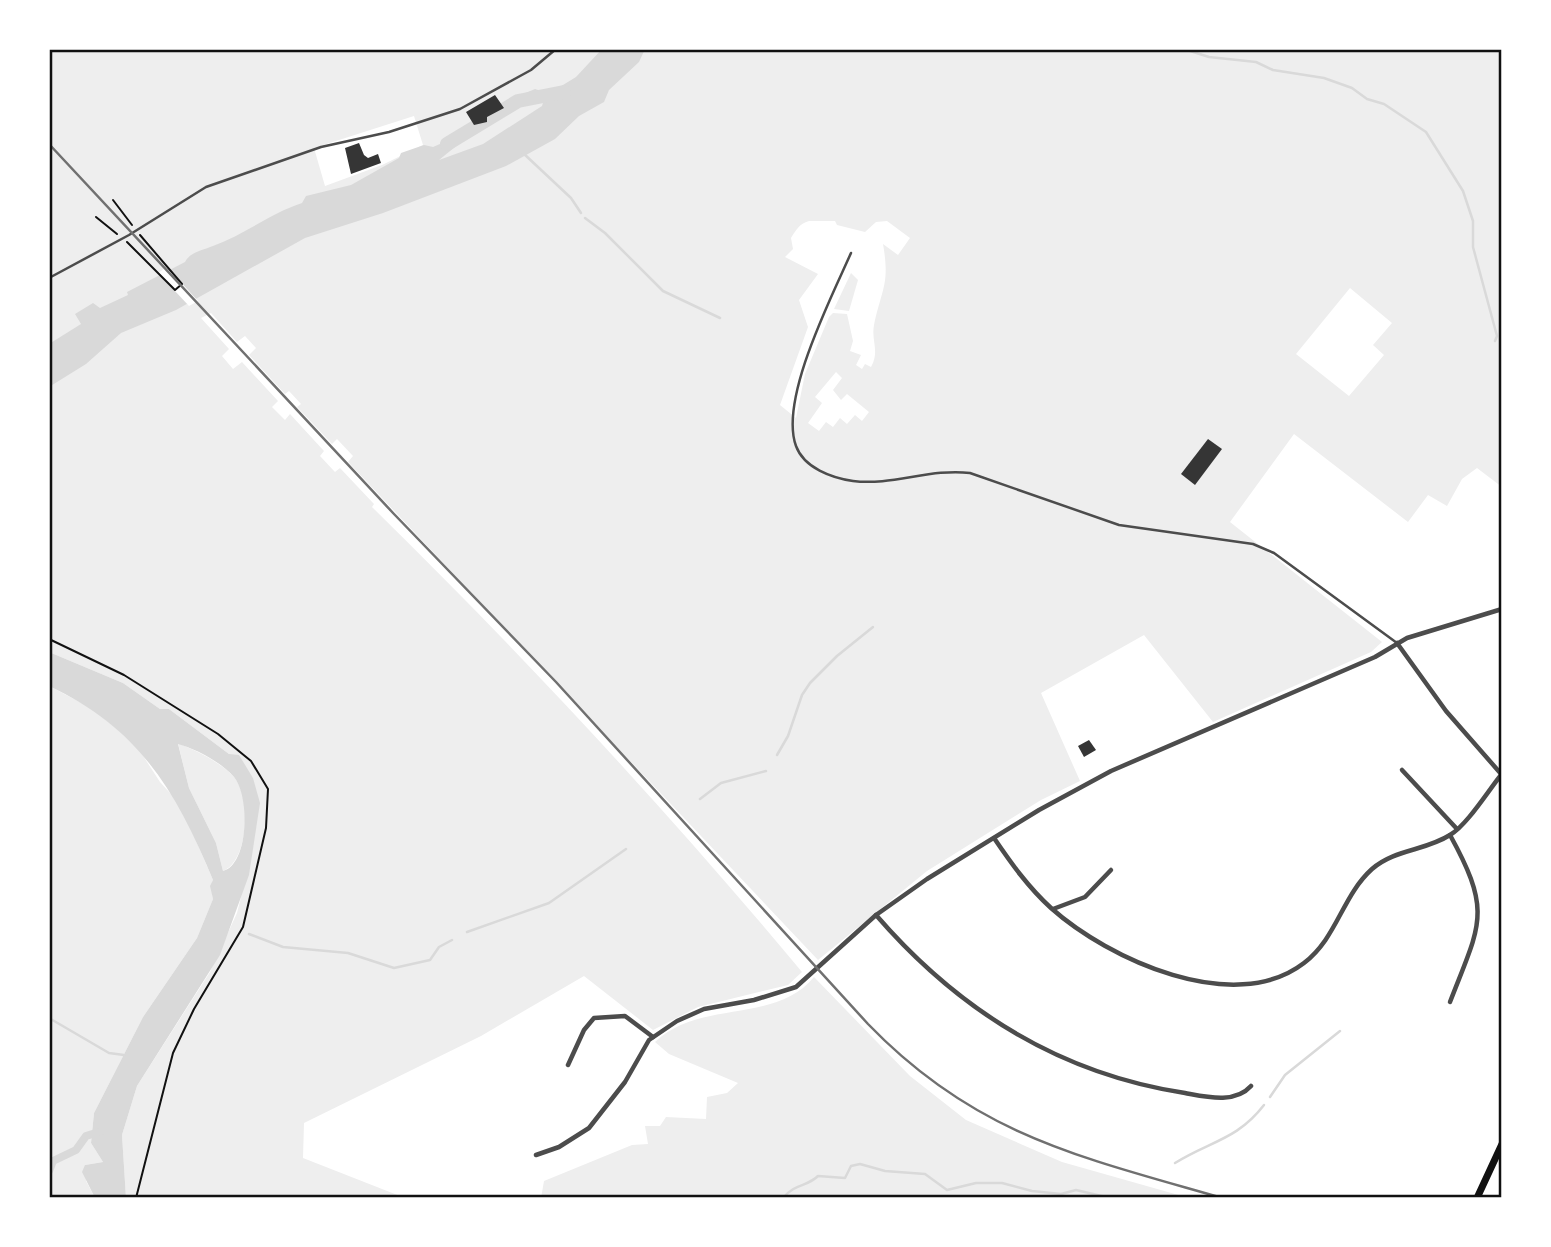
<svg xmlns="http://www.w3.org/2000/svg" width="1551" height="1247" viewBox="0 0 1551 1247" font-family="'PT Sans',sans-serif">
	<style>
		.green { fill: #eee; fill-rule: evenodd }
		.water { fill: #d9d9d9; fill-rule: evenodd }
		.pier { fill: #fff }
		.lines { fill: none; stroke-linecap: round; stroke-linejoin: round }
		.stream { stroke: #d9d9d9; stroke-width: 2.5 }
		.canal { stroke: #d9d9d9; stroke-width: 8 }
		.river { stroke: #d9d9d9; stroke-width: 14 }
		.building { fill: #353535 }
		.path { stroke: #111; stroke-width: 2 }
		.service { stroke: #4c4c4c; stroke-width: 2.5 }
		.minor { stroke: #4c4c4c; stroke-width: 4.5 }
		.secondary { stroke: #111; stroke-width: 7 }
		.rail { stroke: #707070; stroke-width: 2.5 }
		.neatline { fill: none; stroke: #111; stroke-width: 2.5 }
	</style>
	<rect width="100%" height="100%" fill="#fff"/>
	<g class="green">
		<path d="M49,49h1453v438l-25,-19 -15,11 -15,27 -19,-11 -20,27 -114,-88 -64,88 152,120 -11,10 -158,70 -69,-87 -103,58 39,88 -39,19 -114,71 -109,89 -470,-498 5,-6 -16,-17 -5,5 -35,-37 4,-3 -12,-13 -4,3 -36,-39 7,-7 -11,-12 -8,6 -26,-29 -10,5 28,31 -7,7 11,13 9,-7 36,39 -6,6 13,13 5,-6 34,37 -4,5 15,16 5,-4 34,36 -2,3c151,148 295,303 430,465l-14,13 -90,22 -45,23 -69,-54 -103,60 -177,87 -1,35 102,40h-279l-4,-63 15,-49 73,-114 27,-59 6,-24 10,-111 -24,-24 -60,-45h-9l-37,-26 -74,-31zM414,116l9,29 -41,20 -57,21 -11,-38zM809,221h26l2,4 28,7 11,-10 11,-1 23,17 -12,17 -15,-11c7,40 -1,44 -9,81 -3,16 6,26 -3,42l-6,-3 -3,5 -6,-4 5,-10 -11,-4 3,-10 -6,-27 -14,-1 -4,4 -24,57 -9,44 -16,-13 28,-78 -9,-27 19,-26 -33,-17 8,-8 -2,-11c5,-8 8,-14 18,-17zM1350,288l42,35 -19,22 11,10 -35,41 -53,-42zM836,372l6,6 -9,12 8,10 6,-6 22,18 -7,9 -7,-6 -8,9 -7,-6 -7,9 -7,-5 -7,9 -11,-8 14,-20 -7,-6z"/>
		<polygon points="851,273 858,280 849,311 834,309"/>
		<polygon points="49,686 93,709 136,745 160,782 180,804 213,880 211,886 213,899 197,938 143,1017 94,1113 91,1143 103,1162 85,1165 86,1181 95,1198 49,1198"/>
		<path d="M178,743c19,8 42,19 56,34 17,19 15,84 -11,94l-7,-28 -27,-55z"/>
		<path d="M814,977l96,99 56,44 96,42 127,36h-648l3,-17 88,-36 16,-1 -3,-18h15l6,-9 40,2 1,-22 20,-4 11,-10 -69,-29 -14,-12c45,-43 121,-18 159,-65z"/>
	</g>
	<g class="water">
		<path d="M602,49h43l-6,13 -30,28 -5,12 -25,14 -24,23 -49,27 -123,47 -78,25 -129,72 -55,23 -35,31 -37,23v-43l32,-20 -6,-10 18,-11 7,5 28,-13 -1,-3 58,-30c5,-10 18,-12 28,-16 31,-11 58,-33 89,-43l4,-7 45,-11 48,-27 2,-5 23,-8 9,2 30,-13 3,4 -27,22 44,-16 59,-38 3,-10 31,-19z"/>
		<polygon points="535,89 544,92 541,101 514,108 511,99"/>
		<path d="M49,652l74,31 37,26h9l60,45 10,1 14,23 7,25 -11,72 -29,80 -83,131 -15,49 4,63h-31l-13,-26 3,-7 18,-3 -12,-19 3,-30 49,-96 54,-79 16,-39 -3,-13 3,-6c-37,-89 -74,-152 -164,-194zM178,744c18,5 43,18 56,33 16,19 15,87 -11,94l-7,-28 -27,-55z"/>
	</g>
	<polygon class="pier" points="167,267 198,301 189,306 158,273"/>
	<g class="lines">
		<g class="stream">
			<polyline points="1184,49 1209,57 1256,62 1273,70 1324,78 1352,88 1367,99 1384,104 1426,132 1463,191 1473,221 1473,247 1497,336 1495,341"/>
			<polyline points="523,153 571,198 581,213"/>
			<polyline points="585,218 605,233 663,291 720,318"/>
			<polyline points="777,755 788,736 802,695 810,683 837,656 873,627"/>
			<polyline points="700,799 721,783 766,771"/>
			<polyline points="467,932 549,903 626,849"/>
			<polyline points="249,934 283,947 348,953 394,968 430,960 439,947 452,940"/>
			<polyline points="49,1018 109,1053 124,1055"/>
			<polyline points="1270,1097 1285,1075 1340,1031"/>
			<path d="M1175,1163c35,-22 62,-23 89,-58"/>
			<path d="M783,1198c12,-15 24,-11 35,-22l27,2 6,-12 9,-2 25,7 40,3 22,16 29,-7h26l30,8 29,3 15,-4 34,8"/>
		</g>
		<polyline class="canal" points="49,1171 53,1161 76,1150 86,1136 102,1131"/>
		<polyline class="river" points="447,144 518,101 564,92"/>
	</g>
	<g class="building">
		<polygon points="495,95 504,108 487,117 487,122 474,125 466,112"/>
		<polygon points="359,143 364,155 368,158 378,154 381,163 351,174 345,148"/>
		<polygon points="1208,439 1222,449 1195,485 1181,474"/>
		<polygon points="1089,740 1096,750 1084,757 1078,746"/>
	</g>
	<g class="lines">
		<g class="path">
			<polyline points="113,200 132,225"/>
			<polyline points="96,217 117,234"/>
			<polyline points="127,242 175,290 182,284 140,235"/>
			<polyline points="49,639 124,675 218,734 251,761 268,789 266,828 243,927 194,1009 173,1053 136,1198"/>
		</g>
		<g class="service">
			<path d="M851,253c-20,45 -72,147 -55,193 8,22 36,32 57,35 39,5 78,-13 117,-8l149,52 134,19 21,9 123,90"/>
			<polyline points="49,278 129,235 206,187 321,147 389,132 460,109 531,70 556,49"/>
		</g>
		<g class="minor">
			<polyline points="1397,643 1446,711 1502,775"/>
			<polyline points="1402,770 1457,829"/>
			<path d="M1450,835c43,78 30,89 0,167"/>
			<path d="M994,838c17,25 34,49 57,70 57,51 183,109 253,55 33,-25 38,-67 68,-94 23,-20 53,-18 78,-34 17,-10 38,-44 51,-60"/>
			<polyline points="1053,909 1085,897 1111,870"/>
			<path d="M876,915c83,96 184,159 309,178 22,4 50,11 66,-7"/>
			<polyline points="568,1065 584,1030 594,1018 625,1016 653,1037"/>
			<polyline points="536,1155 559,1147 589,1128 625,1082 649,1040 677,1021 704,1009 754,1000 796,987 876,915 927,879 1039,810 1111,771 1375,657 1407,638 1502,609"/>
		</g>
		<polyline class="secondary" points="1477,1198 1502,1144"/>
		<path class="rail" d="M49,144l345,370 162,168 312,342c107,111 212,133 354,174"/>
	</g>
	<rect width="1551" height="1247" fill="none" stroke="#ffffff" stroke-width="102"/>
	<rect x="51" y="51" width="1449" height="1145" class="neatline"/>
</svg>
